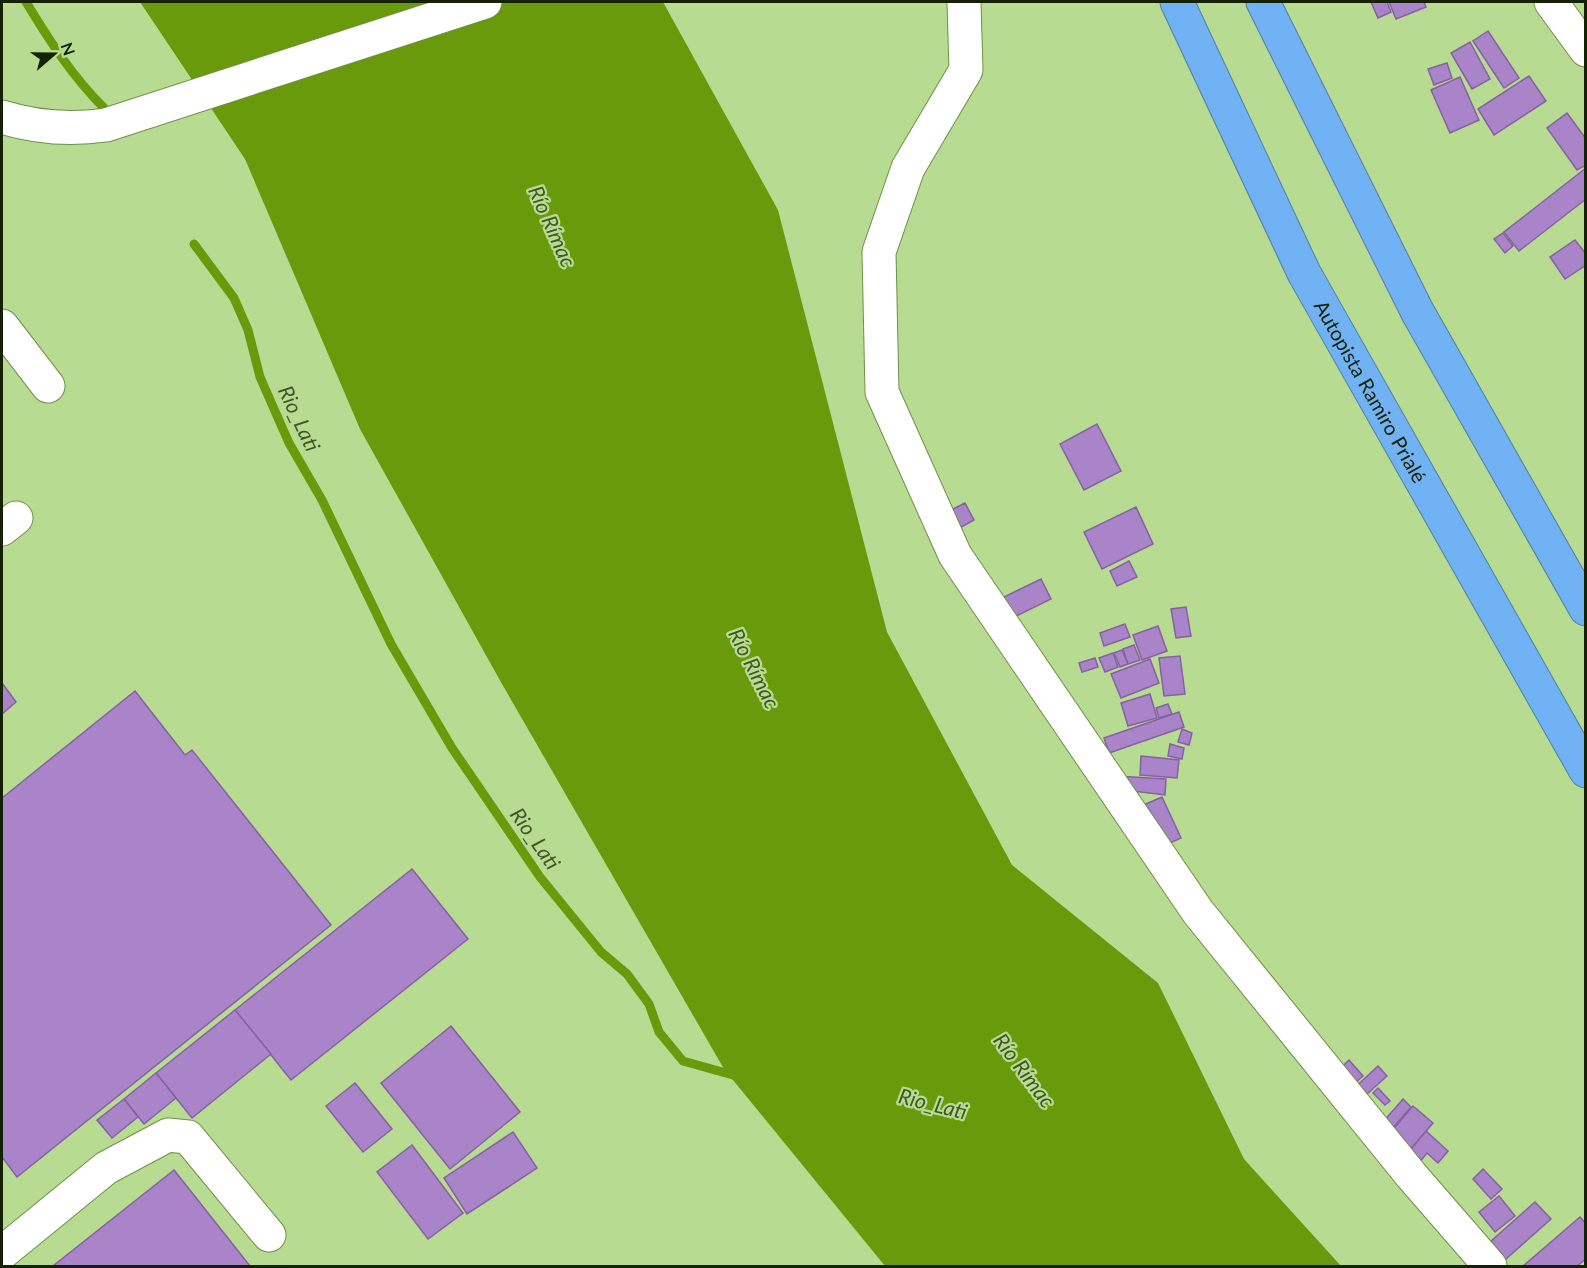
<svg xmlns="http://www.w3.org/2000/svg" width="1587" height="1268" viewBox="0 0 1587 1268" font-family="Lato,sans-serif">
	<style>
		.water { fill: #689a0c }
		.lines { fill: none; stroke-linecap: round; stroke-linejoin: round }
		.stream { stroke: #689a0c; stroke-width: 9 }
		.building { fill: #aa84c9; stroke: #8661a2; stroke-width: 1.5 }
		.minor-casing { stroke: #6f9048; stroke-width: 35 }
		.highway-casing { stroke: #507fa0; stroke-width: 35 }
		.minor { stroke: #fff; stroke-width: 33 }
		.highway { stroke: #70b2f4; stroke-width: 33 }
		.labels { text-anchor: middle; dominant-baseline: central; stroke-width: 4.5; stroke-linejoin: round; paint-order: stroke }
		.street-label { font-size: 20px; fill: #152104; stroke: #b7db91 }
		.water-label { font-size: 21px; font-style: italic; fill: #405626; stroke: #b7db91 }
	</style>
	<rect width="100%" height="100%" fill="#b7db91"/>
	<polygon class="water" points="140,2 663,2 778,210 887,632 1012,865 1158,983 1244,1159 1341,1266 885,1266 724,1069 502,684 360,429 245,159"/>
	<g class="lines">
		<g class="stream">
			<path d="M26,2c23,38 46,74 78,106"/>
			<polyline points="194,244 234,298 248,330 260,377 289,443 322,500 391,644 452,748 540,877 601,952 627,974 649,1004 659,1032 683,1061 740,1077"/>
		</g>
	</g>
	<g class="building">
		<polygon points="1371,2 1387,2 1391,12 1378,18"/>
		<polygon points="1389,2 1424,2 1426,7 1396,19"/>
		<polygon points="1488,31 1519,78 1504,88 1473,41"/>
		<polygon points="1470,42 1490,79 1472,89 1451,53"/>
		<polygon points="1447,63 1452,78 1434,85 1428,69"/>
		<polygon points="1529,76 1546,101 1494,135 1478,109"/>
		<polygon points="1460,77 1479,120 1450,133 1431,90"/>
		<polygon points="1567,113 1586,139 1586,165 1577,170 1547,128"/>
		<polygon points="1586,168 1586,199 1519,251 1504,232"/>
		<polygon points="1503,233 1513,246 1505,253 1494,239"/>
		<polygon points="1575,240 1586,254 1586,265 1565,279 1550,257"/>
		<polygon points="1097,424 1121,471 1084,490 1060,444"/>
		<polygon points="965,503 974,520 958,529 949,511"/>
		<polygon points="1136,507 1153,544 1102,569 1084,532"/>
		<polygon points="1129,561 1137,577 1117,586 1110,571"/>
		<polygon points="1041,579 1051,599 1012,618 1002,598"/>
		<polygon points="1186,607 1191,636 1176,638 1171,609"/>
		<polygon points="1125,624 1130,637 1104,646 1100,633"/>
		<polygon points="1158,626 1167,651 1142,660 1133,635"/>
		<polygon points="1134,645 1140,660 1128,664 1123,649"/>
		<polygon points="1122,650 1128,664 1120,667 1114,653"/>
		<polygon points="1113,653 1118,667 1105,672 1099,658"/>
		<polygon points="1180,656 1185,694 1164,696 1159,658"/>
		<polygon points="1095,658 1098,667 1082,672 1079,663"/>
		<polygon points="1150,659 1159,683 1121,698 1111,674"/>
		<polygon points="2,683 16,702 2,714"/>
		<polygon points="135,691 185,755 192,750 331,925 17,1177 2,1157 2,798"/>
		<polygon points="1150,694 1157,718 1128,726 1121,703"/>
		<polygon points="1168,704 1172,714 1159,718 1156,708"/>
		<polygon points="1179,712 1184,727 1109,753 1104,738"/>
		<polygon points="1182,729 1192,733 1189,745 1178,742"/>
		<polygon points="1170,744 1184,748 1182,759 1168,756"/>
		<polygon points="1141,756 1179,760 1177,778 1140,775"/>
		<polygon points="1115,776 1166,779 1165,795 1117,789"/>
		<polygon points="1162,797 1181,838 1157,849 1139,807"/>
		<polygon points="412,869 468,939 291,1080 235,1010"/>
		<polygon points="235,1010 271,1054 192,1118 156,1073"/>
		<polygon points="451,1026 520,1112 450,1169 381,1083"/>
		<polygon points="1349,1060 1363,1076 1346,1091 1332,1076"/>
		<polygon points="1378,1066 1387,1076 1356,1104 1348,1094"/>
		<polygon points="156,1073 176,1098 144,1124 124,1099"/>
		<polygon points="355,1083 392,1129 363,1152 326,1106"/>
		<polygon points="1378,1088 1390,1101 1385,1105 1373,1093"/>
		<polygon points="124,1099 138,1117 112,1138 97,1120"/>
		<polygon points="1403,1099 1411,1107 1384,1138 1376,1130"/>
		<polygon points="1413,1106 1433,1123 1404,1157 1384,1140"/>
		<polygon points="1426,1131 1448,1151 1438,1163 1427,1153 1419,1163 1408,1153"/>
		<polygon points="513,1132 537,1168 467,1214 444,1178"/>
		<polygon points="412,1145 463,1213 428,1239 377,1172"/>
		<polygon points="1483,1169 1502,1189 1491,1199 1473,1179"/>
		<polygon points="174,1170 250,1266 53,1266"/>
		<polygon points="1499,1196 1515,1216 1495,1232 1479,1212"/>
		<polygon points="1535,1202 1551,1219 1498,1266 1481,1250"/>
		<polygon points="1580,1217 1586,1224 1586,1259 1577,1266 1523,1266"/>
	</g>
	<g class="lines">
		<g class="minor-casing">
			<g id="minor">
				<polyline points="964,2 966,70 908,168 879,252 882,392 955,555 1198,912 1411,1175 1490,1266"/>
				<polyline points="1551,2 1586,50"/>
				<path d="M2,117c35,11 68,13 104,8l379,-123"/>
				<polyline points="2,326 48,386"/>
				<polyline points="2,529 16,518"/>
				<polyline points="2,1253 106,1168 168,1135 188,1137 269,1235"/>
			</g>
		</g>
		<g class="highway-casing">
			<g id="highway">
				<path id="s1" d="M1177,2l127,271 282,498"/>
				<polyline points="1263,2 1417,311 1586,609"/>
			</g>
		</g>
		<use href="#minor" class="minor"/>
		<use href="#highway" class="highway"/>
	</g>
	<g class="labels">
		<g class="street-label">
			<text stroke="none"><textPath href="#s1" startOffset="435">Autopista Ramiro Prialé</textPath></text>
		</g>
		<g class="water-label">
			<text transform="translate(553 226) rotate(66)">Río Rímac</text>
			<text transform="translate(300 418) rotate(65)">Rio_Lati</text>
			<text transform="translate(755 668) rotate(63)">Río Rímac</text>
			<text transform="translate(536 838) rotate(55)">Rio_Lati</text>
			<text transform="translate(1025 1070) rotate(53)">Río Rímac</text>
			<text transform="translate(933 1103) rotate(14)">Rio_Lati</text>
		</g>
	</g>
	<rect width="1587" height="1268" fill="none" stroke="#152104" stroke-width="6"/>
	<g transform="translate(54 54) rotate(70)" stroke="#b7db91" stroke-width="4.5" paint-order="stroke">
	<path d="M0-4.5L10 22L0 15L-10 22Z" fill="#152104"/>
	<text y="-9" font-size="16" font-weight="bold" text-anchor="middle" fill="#152104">N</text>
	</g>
</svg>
